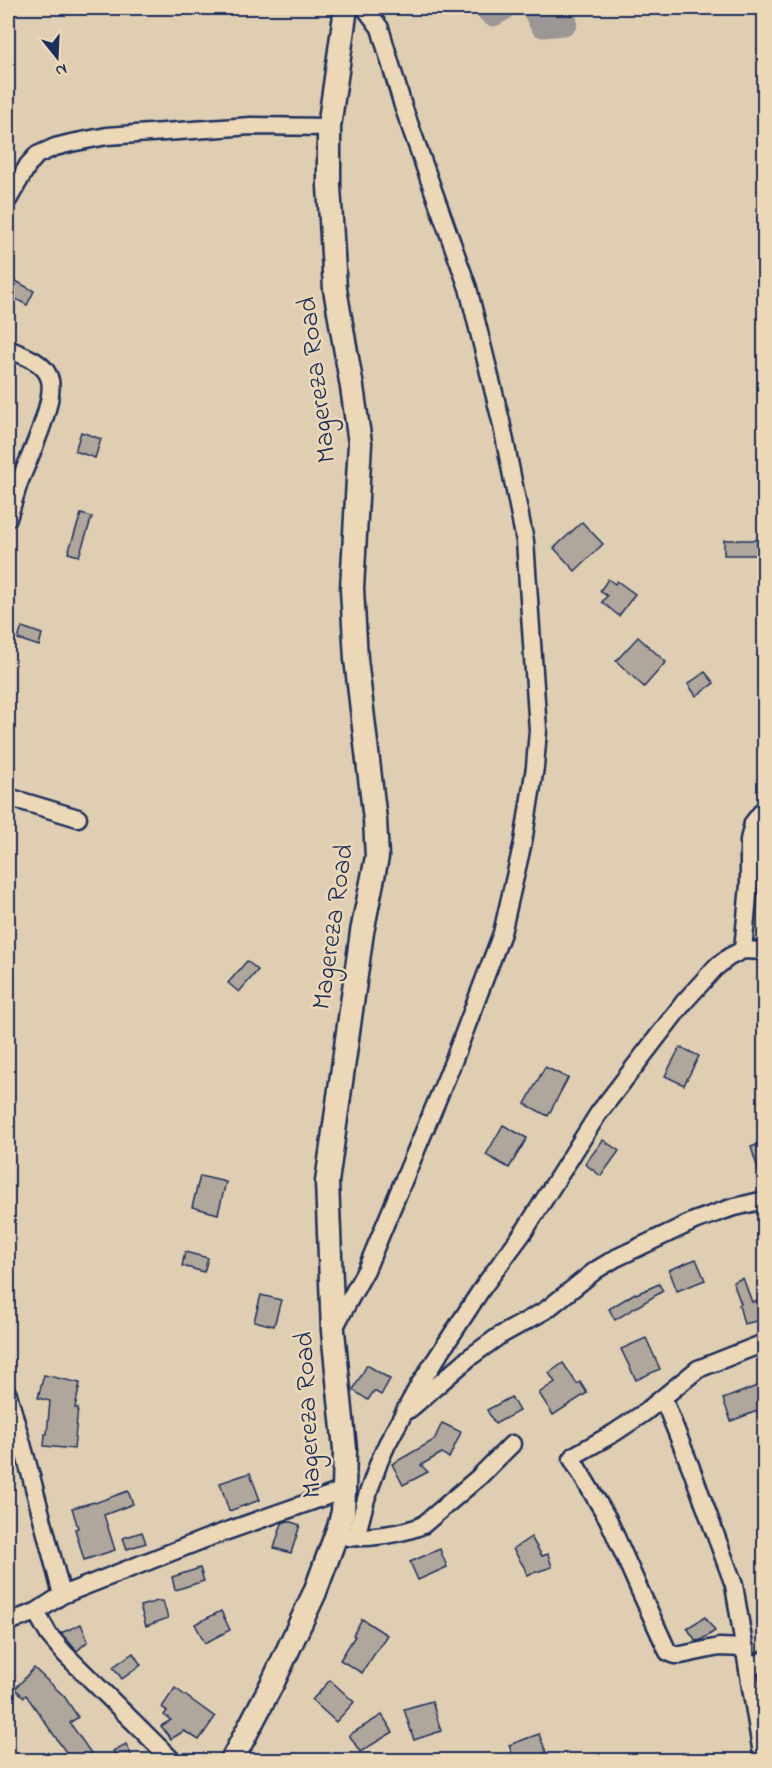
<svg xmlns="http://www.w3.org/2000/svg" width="772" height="1768" viewBox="0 0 772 1768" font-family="'Indie Flower',sans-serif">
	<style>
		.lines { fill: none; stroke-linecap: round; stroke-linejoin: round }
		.river { stroke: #9c9795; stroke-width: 27 }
		.building { fill: #afa69c; stroke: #1b2f5e; stroke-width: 1.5 }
		.street-casing { stroke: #1b2f5e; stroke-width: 21 }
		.secondary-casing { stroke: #1b2f5e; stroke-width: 27 }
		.street { stroke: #ecd8b6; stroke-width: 16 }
		.secondary { stroke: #ecd8b6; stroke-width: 22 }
		.labels { text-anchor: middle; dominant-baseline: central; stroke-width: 5; stroke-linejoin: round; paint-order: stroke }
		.street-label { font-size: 27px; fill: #1b2f5e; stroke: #ecd8b6 }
	</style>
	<rect width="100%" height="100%" fill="#dfceb1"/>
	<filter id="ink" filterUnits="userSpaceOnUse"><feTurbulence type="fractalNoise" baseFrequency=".0167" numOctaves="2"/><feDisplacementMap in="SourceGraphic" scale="12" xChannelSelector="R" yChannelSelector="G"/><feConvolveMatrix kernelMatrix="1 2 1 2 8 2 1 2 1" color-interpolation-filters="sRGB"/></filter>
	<g filter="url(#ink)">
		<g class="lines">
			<g class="river">
				<polyline points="488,8 493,13 502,8"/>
				<polyline points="535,8 543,24 564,22"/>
			</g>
		</g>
		<g class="building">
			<polygon points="12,279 34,291 27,305 8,295 8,287"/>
			<polygon points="81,432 101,439 95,458 75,451"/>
			<polygon points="81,514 92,517 79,556 68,553"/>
			<polygon points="582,522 603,544 575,571 554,548"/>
			<rect x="724" y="540" width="33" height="15"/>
			<polygon points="608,579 615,584 617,581 635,594 619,616 602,602 607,596 600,591"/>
			<polygon points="22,627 42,634 39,646 18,639"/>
			<polygon points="638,637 666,662 644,687 616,661"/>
			<polygon points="705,672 714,683 696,696 688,684"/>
			<polygon points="247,961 258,970 239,992 228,983"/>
			<polygon points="680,1047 699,1056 684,1085 665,1076"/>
			<polygon points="545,1067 568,1078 548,1116 525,1104"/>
			<polygon points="503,1125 527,1138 509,1168 486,1155"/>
			<polygon points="603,1140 619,1151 601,1176 585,1164"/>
			<polygon points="765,1142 765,1181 762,1182 751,1147"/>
			<polygon points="200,1176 226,1182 218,1214 192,1207"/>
			<polygon points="185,1252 208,1258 204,1272 182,1266"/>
			<polygon points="696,1259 705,1280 677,1291 669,1270"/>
			<polygon points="743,1278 752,1302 765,1298 765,1319 744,1324 739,1305 741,1304 733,1282"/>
			<polygon points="659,1284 663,1291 615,1320 609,1309 635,1293 636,1294"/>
			<polygon points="261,1295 281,1300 274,1326 254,1321"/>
			<polygon points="646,1338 660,1369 636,1380 621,1349"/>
			<polygon points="563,1363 577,1384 580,1382 587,1393 553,1415 539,1393 555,1382 549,1373"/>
			<polygon points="367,1365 390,1379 381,1395 374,1391 368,1400 353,1390"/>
			<polygon points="44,1375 80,1383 75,1408 78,1408 74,1449 44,1446 45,1434 47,1434 50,1401 38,1398"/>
			<polygon points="757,1386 765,1408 731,1421 723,1399"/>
			<polygon points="511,1397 519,1411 495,1424 487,1410"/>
			<polygon points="442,1423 461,1432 449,1458 442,1453 421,1465 428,1472 403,1485 392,1464 434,1440"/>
			<polygon points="250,1473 260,1500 229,1511 220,1483"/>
			<polygon points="128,1491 133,1504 104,1515 115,1550 84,1560 75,1529 78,1528 72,1508 94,1502 95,1503"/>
			<polygon points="288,1521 300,1525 291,1553 274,1548 282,1523"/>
			<polygon points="142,1532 146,1543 127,1549 123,1538"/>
			<polygon points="531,1537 542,1556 548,1554 552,1567 527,1575 524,1567 513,1549"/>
			<polygon points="440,1549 447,1567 418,1580 410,1562"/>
			<polygon points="200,1568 204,1581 175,1590 172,1577"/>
			<polygon points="158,1601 163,1601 168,1618 146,1626 140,1606"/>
			<polygon points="221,1611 230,1630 205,1643 195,1624"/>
			<polygon points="705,1617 715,1631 701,1640 696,1641 687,1628"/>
			<polygon points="362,1619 387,1635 362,1673 340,1660 355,1636 353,1635"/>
			<polygon points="81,1624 88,1641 77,1651 61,1633"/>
			<polygon points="133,1653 141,1665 122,1679 113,1667"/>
			<polygon points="34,1668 64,1696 78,1717 70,1723 91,1753 81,1761 72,1761 26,1695 24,1697 15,1689"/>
			<polygon points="330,1680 354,1702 336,1722 312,1700"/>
			<polygon points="175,1688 215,1717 199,1740 184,1731 171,1739 161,1726 171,1720 164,1715 167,1711 162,1707"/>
			<polygon points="432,1701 441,1731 414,1740 404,1709"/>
			<polygon points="382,1715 393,1732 360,1752 349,1735"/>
			<polygon points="539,1734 546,1752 523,1761 515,1761 509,1745"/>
			<polygon points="126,1744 134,1761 118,1761 113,1751"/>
		</g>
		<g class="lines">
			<g class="street-casing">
				<g id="street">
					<polyline points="8,200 28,165 37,155 55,147 71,143 107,136 251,126 329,127"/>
					<path d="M8,349c14,6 35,12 41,28 9,21 -21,83 -30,106 -4,12 -7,24 -11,35"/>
					<polyline points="8,797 78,818"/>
					<polyline points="743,950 749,885 749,840 753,823 764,809"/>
					<polyline points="333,1330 366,1270 451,1067 502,933 523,842 535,767 538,730 525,541 501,421 468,288 403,106 380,28 365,8"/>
					<polyline points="8,1394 31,1476 62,1595"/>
					<polyline points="663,1398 691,1468 734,1585 763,1760"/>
					<polyline points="410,1409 470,1357 499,1336 546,1310 596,1270 616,1258 694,1221 731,1208 764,1200"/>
					<path d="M348,1537c22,1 55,-3 75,-12l56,-48 33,-33"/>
					<polyline points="356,1537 366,1499 379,1462 387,1444 419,1385 483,1287 525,1230 598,1114 685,1001 715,968 729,957 743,950 764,951"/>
					<polyline points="36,1612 49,1635 65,1654 172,1760"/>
					<polyline points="8,1622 36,1612 62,1595 210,1537 344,1490"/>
					<polyline points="745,1648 719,1647 681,1655 675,1655 668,1652 640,1591 608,1519 572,1459 575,1455 614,1433 644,1413 698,1369 764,1343"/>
					<polyline points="748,1669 764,1660"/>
				</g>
			</g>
			<g class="secondary-casing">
				<polyline id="secondary" points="232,1760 273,1682 315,1592 339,1527 343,1512 344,1490 345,1449 333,1331 327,1182 362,932 377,857 375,820 356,659 352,589 360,443 352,387 335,289 329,186 329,127 346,8"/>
			</g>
			<use href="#street" class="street"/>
			<use href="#secondary" class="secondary"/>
		</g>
	</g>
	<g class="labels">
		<g class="street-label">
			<text transform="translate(318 380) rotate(-97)">Magereza Road</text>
			<text transform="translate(334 927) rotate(-82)">Magereza Road</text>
			<text transform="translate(309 1415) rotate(-93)">Magereza Road</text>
		</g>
	</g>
	<rect width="772" height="1768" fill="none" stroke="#ecd8b6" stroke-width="30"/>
	<rect x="15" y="15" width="742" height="1738" fill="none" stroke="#1b2f5e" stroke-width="2" filter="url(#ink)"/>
	<g transform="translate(57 57) rotate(162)" stroke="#ecd8b6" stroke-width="4.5" paint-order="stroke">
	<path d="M0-4.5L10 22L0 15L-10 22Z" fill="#1b2f5e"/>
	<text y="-9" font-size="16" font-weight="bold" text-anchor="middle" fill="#1b2f5e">N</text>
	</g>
</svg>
